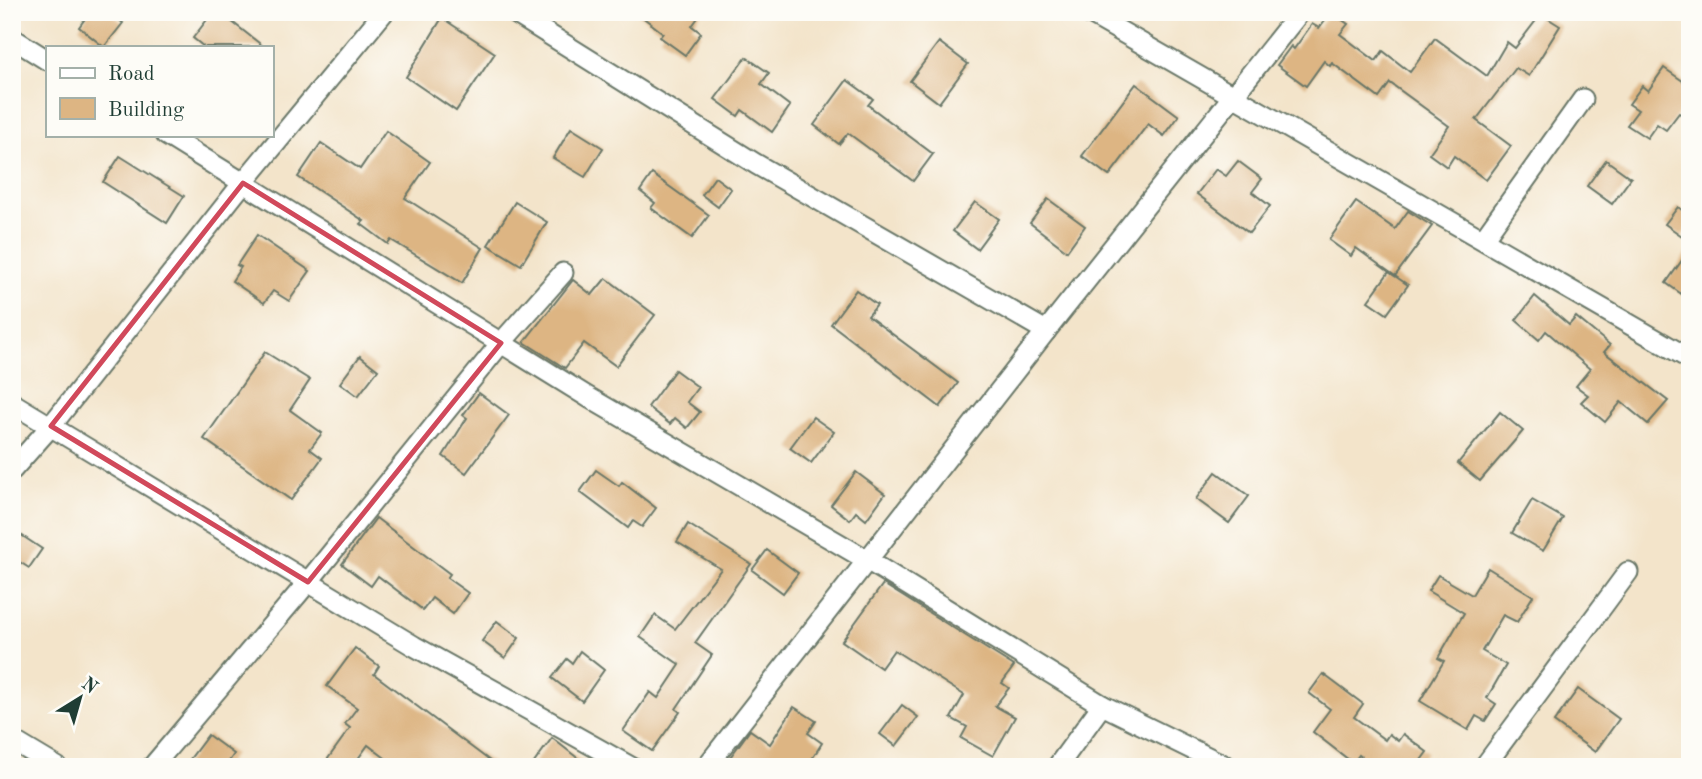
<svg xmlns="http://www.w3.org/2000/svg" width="1702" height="779" viewBox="0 0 1702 779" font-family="'Old Standard TT',serif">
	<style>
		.building { fill: #ddb583 }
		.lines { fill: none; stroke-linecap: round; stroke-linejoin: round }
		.street-casing { stroke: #697768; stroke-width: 23 }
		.street { stroke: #fff; stroke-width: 19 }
		.marked { fill: none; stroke: #d1495b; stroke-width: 5; stroke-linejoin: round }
	</style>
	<rect width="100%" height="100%" fill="#fdfcf7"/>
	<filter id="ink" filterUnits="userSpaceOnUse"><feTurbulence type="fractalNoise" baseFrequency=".0143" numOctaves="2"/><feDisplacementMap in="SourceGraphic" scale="14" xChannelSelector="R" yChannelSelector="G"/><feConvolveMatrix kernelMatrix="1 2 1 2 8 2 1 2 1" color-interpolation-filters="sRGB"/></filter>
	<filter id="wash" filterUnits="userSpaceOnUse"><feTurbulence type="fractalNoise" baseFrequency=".00686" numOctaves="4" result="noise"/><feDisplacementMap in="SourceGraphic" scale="28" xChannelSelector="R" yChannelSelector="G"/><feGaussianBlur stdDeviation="1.57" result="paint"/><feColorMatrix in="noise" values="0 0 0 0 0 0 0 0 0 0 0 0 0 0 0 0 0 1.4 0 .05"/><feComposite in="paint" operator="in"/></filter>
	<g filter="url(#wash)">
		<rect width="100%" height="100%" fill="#f3e4ca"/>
		<g id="blocks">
			<g class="building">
				<polygon points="90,12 109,12 123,23 104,47 79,27"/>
				<polygon points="213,12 238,12 231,21 264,47 204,47 193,38"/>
				<polygon points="636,12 702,12 692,26 701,33 685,55 660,37 663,33"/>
				<polygon points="1331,12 1348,24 1340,34 1376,61 1383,51 1410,72 1435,38 1487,76 1507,42 1515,48 1541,14 1560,26 1529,76 1516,68 1476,120 1511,146 1486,180 1454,156 1447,167 1429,154 1449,126 1390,83 1379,98 1332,63 1330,66 1324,61 1306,86 1277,65 1291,46 1294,49 1312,24 1319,28"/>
				<polygon points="442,18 495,53 456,111 406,77"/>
				<polygon points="939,42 968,64 939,103 910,81"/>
				<polygon points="746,57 769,73 761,84 790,106 772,132 742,110 738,116 715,99"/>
				<polygon points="1664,68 1690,86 1690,120 1679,113 1666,130 1657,124 1647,138 1627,125 1638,110 1629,104 1642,86 1648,91"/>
				<polygon points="847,80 873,99 868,105 933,154 913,181 848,133 839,144 814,125"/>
				<polygon points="1136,84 1179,116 1164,136 1148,124 1109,176 1082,156"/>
				<polygon points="571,128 603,148 585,177 553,158"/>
				<polygon points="386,131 430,162 405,198 483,248 462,283 391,240 388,244 361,224 364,221 298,177 321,143 360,169"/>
				<polygon points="120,156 184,196 167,223 103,182"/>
				<polygon points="1606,160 1631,178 1612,204 1587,186"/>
				<polygon points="1238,161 1262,179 1252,192 1270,206 1249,233 1197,194 1216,169 1226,176"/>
				<polygon points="652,174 709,215 692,238 651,208 655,203 640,191"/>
				<polygon points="715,177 731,189 718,207 702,195"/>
				<polygon points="1048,199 1085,226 1067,251 1030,223"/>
				<polygon points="515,202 547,222 521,265 488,245"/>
				<polygon points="975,202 999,219 977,249 953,231"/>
				<polygon points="1356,202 1395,229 1408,211 1432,226 1395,276 1356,248 1351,256 1329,240"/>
				<polygon points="1678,207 1690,216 1690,226 1682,236 1665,224"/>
				<polygon points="257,235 310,271 289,301 273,291 264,303 232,281 241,267 237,265"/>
				<polygon points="1690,249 1690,300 1666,283"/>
				<polygon points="1389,272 1408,285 1387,314 1368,301"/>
				<polygon points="606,278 655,315 616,366 584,343 565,368 524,342 573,280 592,295"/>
				<polygon points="856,290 877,305 868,316 958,383 940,407 831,324"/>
				<polygon points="1535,296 1569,325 1576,317 1610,345 1604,352 1668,401 1648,424 1621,402 1605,422 1581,402 1588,395 1576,386 1590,369 1546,331 1539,340 1516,320"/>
				<polygon points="265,352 310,380 290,410 322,433 310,449 322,458 291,500 204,439"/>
				<polygon points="360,356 378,370 358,396 340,383"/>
				<polygon points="675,370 698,387 687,402 700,412 687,428 675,418 670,424 648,407"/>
				<polygon points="479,393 509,415 466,473 443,456 467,418 463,415"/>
				<polygon points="1500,412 1523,431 1480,481 1458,463"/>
				<polygon points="813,417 834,432 811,463 790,448"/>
				<polygon points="596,470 619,486 622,482 656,508 642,527 633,521 628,528 580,492"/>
				<polygon points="856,472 885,494 866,520 856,512 850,520 831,505"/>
				<polygon points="1216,472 1249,496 1229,523 1196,499"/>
				<polygon points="1532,500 1563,518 1543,551 1512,533"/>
				<polygon points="376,518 450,574 447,578 468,593 453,614 432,598 423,610 378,576 371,586 342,564"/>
				<polygon points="688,524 751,564 695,643 712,655 676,709 680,712 652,751 623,731 650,692 658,698 680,665 640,637 655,615 675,629 721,569 677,542"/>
				<polygon points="12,529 42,549 29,568 12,557"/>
				<polygon points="767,550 798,573 783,593 752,570"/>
				<polygon points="1488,568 1533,596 1517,622 1503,615 1482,651 1506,665 1487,698 1496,704 1485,721 1476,716 1468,730 1420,701 1444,661 1438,658 1464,613 1428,591 1438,575 1472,595"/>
				<polygon points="883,584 1014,666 1002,683 1009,688 995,706 1015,717 993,756 961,738 967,727 951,718 964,695 894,650 881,668 842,641"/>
				<polygon points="497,621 519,638 505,658 482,641"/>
				<polygon points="355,648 379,666 374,674 498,767 430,767 419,758 412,767 397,767 368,745 352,767 322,767 350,728 345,724 357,708 327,686"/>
				<polygon points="580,651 604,670 582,701 552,678 567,659 572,663"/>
				<polygon points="1323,674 1363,704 1354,717 1385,740 1389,734 1398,741 1403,734 1427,752 1416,767 1375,767 1359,755 1353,763 1313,732 1330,709 1309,693"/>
				<polygon points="1578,689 1619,719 1595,752 1554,722"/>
				<polygon points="902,705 918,717 896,746 880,734"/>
				<polygon points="794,707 816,721 808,733 822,743 807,767 723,767 750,730 770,744"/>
				<polygon points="208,735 234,754 225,767 184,767"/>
				<polygon points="552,738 589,767 531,767"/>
			</g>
		</g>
	</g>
	<g filter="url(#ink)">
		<use href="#blocks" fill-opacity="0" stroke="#697768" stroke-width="2"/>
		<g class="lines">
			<g class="street-casing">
				<g id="street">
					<polyline points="513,12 756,164 1046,331"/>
					<polyline points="1087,12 1690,359"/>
					<polyline points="12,38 47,60"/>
					<polyline points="166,135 588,397 867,560 1102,705 1228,767"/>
					<polyline points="1484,238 1583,99"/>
					<polyline points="12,403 414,646 631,767"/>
					<polyline points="12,470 51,426 243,183 384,12"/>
					<polyline points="12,740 57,767"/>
					<polyline points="152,767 308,582 501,343 563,273"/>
					<polyline points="706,767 1046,331 1300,12"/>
					<polyline points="1057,767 1102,705"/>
					<polyline points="1484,767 1628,572"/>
				</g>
			</g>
			<use href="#street" class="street"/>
		</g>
	</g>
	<path class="marked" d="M243,183l258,160 -193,239 -257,-156z"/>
	<rect width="1702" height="779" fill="none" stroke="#fdfcf7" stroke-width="42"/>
	<rect x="46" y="46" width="228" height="91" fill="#fdfcf7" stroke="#a4b0a9" stroke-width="2"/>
	<rect x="60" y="68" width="35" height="10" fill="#ffffff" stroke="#a4b0a9" stroke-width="2"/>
	<text x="108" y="80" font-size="21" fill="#1f3d34">Road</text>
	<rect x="60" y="98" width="35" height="21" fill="#ddb583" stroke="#a4b0a9" stroke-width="2"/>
	<text x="108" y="116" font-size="21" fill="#1f3d34">Building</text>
	<g transform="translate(80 698) rotate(37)" stroke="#fdfcf7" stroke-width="5" paint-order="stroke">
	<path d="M0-5L12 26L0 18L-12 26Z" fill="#1f3d34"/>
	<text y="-10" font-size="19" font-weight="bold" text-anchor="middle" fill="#1f3d34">N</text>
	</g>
</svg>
